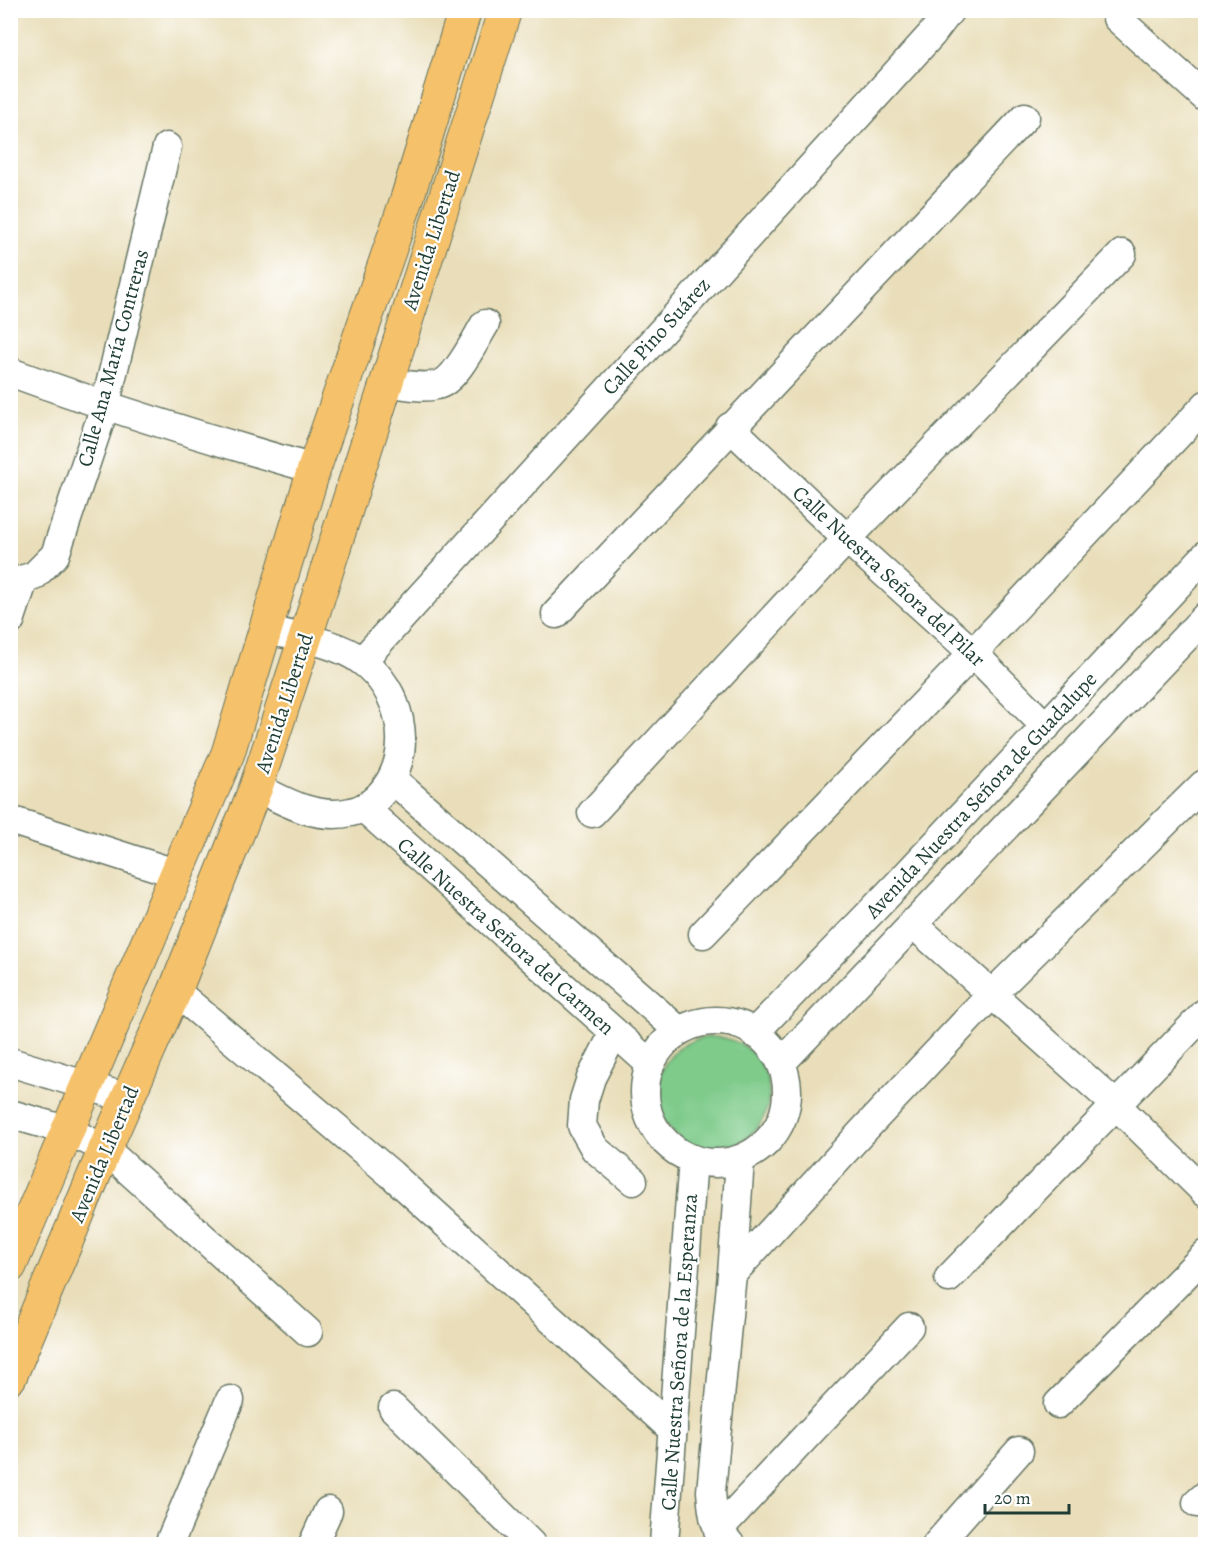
<svg xmlns="http://www.w3.org/2000/svg" width="1216" height="1555" viewBox="0 0 1216 1555" font-family="Alegreya,serif">
	<style>
		.green { fill: #7ecb8a; stroke: #4e845f; stroke-width: 1.5 }
		.lines { fill: none; stroke-linecap: round; stroke-linejoin: round }
		.minor-casing { stroke: #667563; stroke-width: 31 }
		.major-casing { stroke: #667563; stroke-width: 35 }
		.minor { stroke: #fff; stroke-width: 28 }
		.major { stroke: #f5c16b; stroke-width: 33 }
		.labels { text-anchor: middle; dominant-baseline: central; stroke-width: 4.5; stroke-linejoin: round; paint-order: stroke }
		.street-label { font-size: 21px; fill: #1f3d34; stroke: #fff }
	</style>
	<rect width="100%" height="100%" fill="#fff"/>
	<filter id="ink" filterUnits="userSpaceOnUse"><feTurbulence type="fractalNoise" baseFrequency=".0167" numOctaves="2"/><feDisplacementMap in="SourceGraphic" scale="12" xChannelSelector="R" yChannelSelector="G"/><feConvolveMatrix kernelMatrix="1 2 1 2 8 2 1 2 1" color-interpolation-filters="sRGB"/></filter>
	<filter id="wash" filterUnits="userSpaceOnUse"><feTurbulence type="fractalNoise" baseFrequency=".008" numOctaves="4" result="noise"/><feDisplacementMap in="SourceGraphic" scale="24" xChannelSelector="R" yChannelSelector="G"/><feGaussianBlur stdDeviation="1.35" result="paint"/><feColorMatrix in="noise" values="0 0 0 0 0 0 0 0 0 0 0 0 0 0 0 0 0 1.4 0 .05"/><feComposite in="paint" operator="in"/></filter>
	<g filter="url(#wash)">
		<rect width="100%" height="100%" fill="#e9deb9"/>
		<circle class="green" cx="713" cy="1093" r="56"/>
	</g>
	<g filter="url(#ink)">
		<g class="lines">
			<g class="minor-casing">
				<g id="minor">
					<polyline points="1117,18 1206,98"/>
					<path d="M10,372c101,37 202,68 304,97"/>
					<path d="M386,382c17,2 34,7 51,3 18,-3 38,-45 48,-61"/>
					<polyline points="730,427 847,539 973,653 1046,727"/>
					<polyline points="556,614 1025,117"/>
					<polyline points="10,621 24,579 34,576 55,555 105,406 167,147"/>
					<polyline points="362,661 932,34 950,10"/>
					<polyline points="392,779 678,1030"/>
					<path d="M256,787c29,15 60,33 95,25 15,-3 27,-13 36,-26 27,-40 13,-96 -25,-125 -26,-19 -65,-24 -95,-31"/>
					<polyline points="364,808 649,1063"/>
					<polyline points="592,813 847,539 1122,254"/>
					<polyline points="10,820 178,874"/>
					<polyline points="912,923 1116,1105 1206,1193"/>
					<polyline points="703,934 973,653 1206,405"/>
					<polyline points="175,991 391,1174 673,1430"/>
					<circle cx="716" cy="1092" r="71"/>
					<polyline points="614,1033 591,1078 584,1100 582,1126 595,1149 633,1181"/>
					<polyline points="754,1033 898,884 1206,555"/>
					<polyline points="10,1062 127,1098"/>
					<polyline points="781,1063 1206,616"/>
					<polyline points="10,1114 69,1131 105,1149 308,1332"/>
					<polyline points="732,1274 862,1132 991,995 1203,785"/>
					<polyline points="949,1278 1206,1012"/>
					<polyline points="1058,1404 1206,1254"/>
					<polyline points="393,1408 531,1544"/>
					<polyline points="1197,1503 1206,1495"/>
					<polyline points="718,1530 909,1327"/>
					<polyline points="169,1544 230,1400"/>
					<polyline points="313,1544 328,1511"/>
					<polyline points="664,1544 693,1159"/>
					<path d="M730,1544c-17,-19 -17,-27 -19,-53l21,-217 8,-114"/>
					<polyline points="937,1544 1019,1451"/>
				</g>
			</g>
			<g class="major-casing">
				<g id="major">
					<polyline points="10,1266 228,753 314,469 406,202 465,10"/>
					<polyline points="10,1377 105,1149 175,991 256,787 305,639 505,10"/>
				</g>
			</g>
			<use href="#minor" class="minor"/>
			<use href="#major" class="major"/>
		</g>
	</g>
	<g class="labels">
		<g class="street-label">
			<text transform="translate(431 240) rotate(-72)">Avenida Libertad</text>
			<text transform="translate(656 336) rotate(-48)">Calle Pino Suárez</text>
			<text transform="translate(113 358) rotate(-75)">Calle Ana María Contreras</text>
			<text transform="translate(889 576) rotate(43)">Calle Nuestra Señora del Pilar</text>
			<text transform="translate(284 703) rotate(-72)">Avenida Libertad</text>
			<text transform="translate(981 795) rotate(-47)">Avenida Nuestra Señora de Guadalupe</text>
			<text transform="translate(506 936) rotate(42)">Calle Nuestra Señora del Carmen</text>
			<text transform="translate(104 1154) rotate(-67)">Avenida Libertad</text>
			<text transform="translate(679 1352) rotate(-86)">Calle Nuestra Señora de la Esperanza</text>
		</g>
	</g>
	<rect width="1216" height="1555" fill="none" stroke="#fff" stroke-width="36"/>
	<path d="M985 1504v9h84v-9" fill="none" stroke="#1f3d34" stroke-width="3"/>
	<text x="994" y="1504" font-size="18" fill="#1f3d34" stroke="#ffffff" stroke-width="4.5" paint-order="stroke">20 m</text>
</svg>
